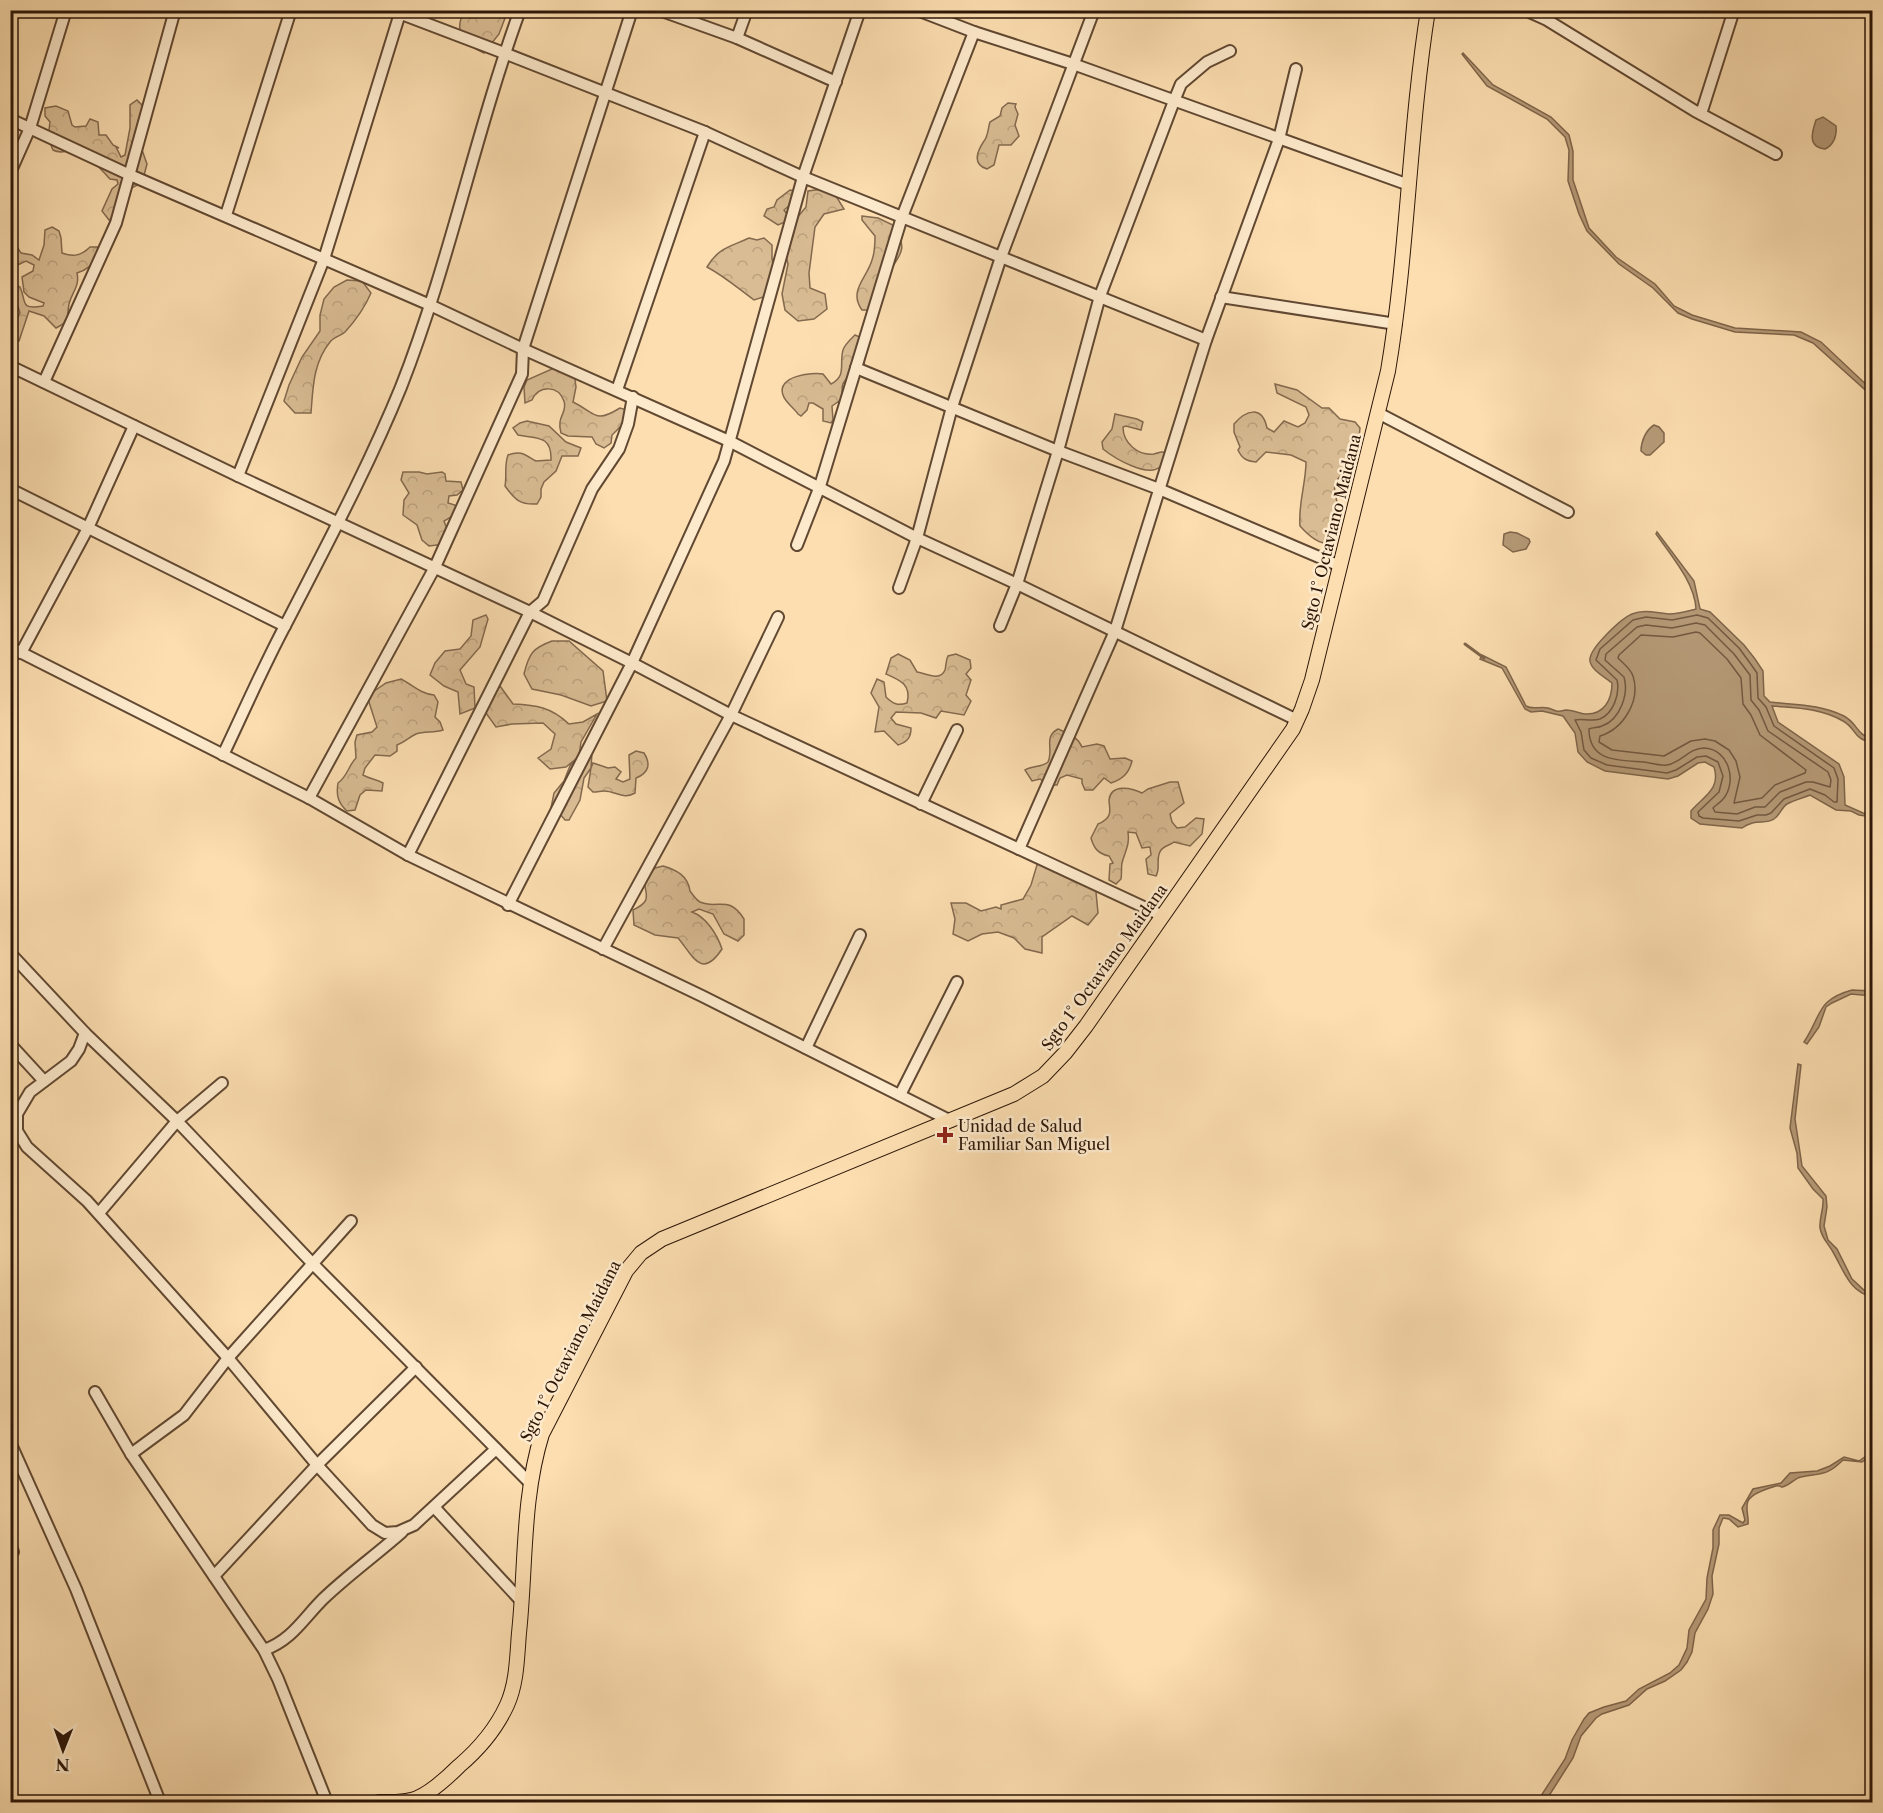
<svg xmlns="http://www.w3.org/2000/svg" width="1883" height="1813" viewBox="0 0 1883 1813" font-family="'Libre Caslon Text',serif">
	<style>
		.forest { fill: url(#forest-crowns); stroke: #83694e; stroke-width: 1.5 }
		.water { fill: #b69a77; stroke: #7f654b; stroke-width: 1.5 }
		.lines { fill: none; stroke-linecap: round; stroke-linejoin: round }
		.shore { stroke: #725840; stroke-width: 1.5 }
		.stream { stroke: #7f654b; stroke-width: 3 }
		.minor-casing { stroke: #614832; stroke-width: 14 }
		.major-casing { stroke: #2d1608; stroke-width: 16 }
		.minor { stroke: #fdeacc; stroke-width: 10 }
		.major { stroke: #fcdeb0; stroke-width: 14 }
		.poi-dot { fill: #8f2418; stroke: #fdeacc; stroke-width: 2 }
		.labels { text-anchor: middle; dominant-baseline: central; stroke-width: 5; stroke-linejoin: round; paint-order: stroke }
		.street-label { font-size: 16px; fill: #2d1608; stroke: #fdeacc }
		.poi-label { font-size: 16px; fill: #2d1608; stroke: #fdeacc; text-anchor: start }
	</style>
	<defs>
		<pattern id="forest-crowns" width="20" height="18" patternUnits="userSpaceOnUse" patternTransform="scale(1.5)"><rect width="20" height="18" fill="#d9bc93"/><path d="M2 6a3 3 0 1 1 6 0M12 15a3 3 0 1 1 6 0" fill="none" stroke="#bba17d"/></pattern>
	</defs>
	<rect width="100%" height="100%" fill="#fcdeb0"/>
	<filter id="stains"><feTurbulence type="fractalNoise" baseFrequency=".00333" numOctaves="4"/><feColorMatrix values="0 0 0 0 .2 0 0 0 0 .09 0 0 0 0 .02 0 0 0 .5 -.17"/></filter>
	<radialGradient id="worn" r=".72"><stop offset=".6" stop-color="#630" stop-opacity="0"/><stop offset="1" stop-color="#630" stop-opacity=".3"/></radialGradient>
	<g class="forest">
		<path d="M464,11h11l12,6 7,-3 2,-3h16l-5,2 -8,21 -15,19c-20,-9 -31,-20 -20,-42z"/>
		<path d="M137,100l6,6 -2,41 6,17 -5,19 -11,5 -18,30 -4,2 -7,-9 10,-22 6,-5 -1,-4 -7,-1c-10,-11 -23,-26 -39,-28 -7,0 -11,3 -18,-1l-5,-12 2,-16 -5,-6v-8l11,-2 12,5 4,14 3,2 11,-1 4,-7 8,3 1,13h7l7,10 6,3 -3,-1 5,10 4,-2 5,-27v-23z"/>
		<path d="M1008,103l8,1 -1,3 3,7 -3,11 4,11 -8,9h-12l-5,20 -7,4c-16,-5 -9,-19 -3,-28 4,-4 4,-13 6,-19l10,-6 2,-8z"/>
		<polygon points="823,189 836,196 844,209 824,214 815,227 809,273 810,288 825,294 827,309 814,319 798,321 785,310 782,294 788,264 784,248 793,236 796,219 806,207 808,191"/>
		<polygon points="790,190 798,192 790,205 784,210 787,214 785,222 778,225 764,216 767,209 774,207 777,200"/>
		<path d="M862,216l16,2 17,8c12,24 7,26 -6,46 -8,12 -13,26 -19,38h-8c-14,-19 5,-32 10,-50 3,-8 3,-16 3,-24l-13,-16z"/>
		<path d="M52,227l7,4 2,7 1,15c11,4 19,3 28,-6h8l3,7c-8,9 -13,16 -24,19 3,13 -5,19 -8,31 -1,5 -1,10 -2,15 -2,5 -6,6 -11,9l-12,-12 -15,-5 -10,30h-8l-1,-12 10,-16 -5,-15h-4v-16l9,5c7,15 -1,23 23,19l1,-3 -15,-6 -5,-5 -2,-15 11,-6 1,-6 -8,-4 -15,7v-40l4,4 2,15 4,6 11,2 7,5 5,-15 1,-15z"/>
		<path d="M749,238l8,2 7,-2 8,7v14l3,7 -6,29 -15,5c-15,-11 -30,-24 -47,-33 12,-20 23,-20 42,-29z"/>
		<path d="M347,280l15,1 9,12c-6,14 -15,27 -26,39 -4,4 -12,5 -15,10 -17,21 -17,46 -19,71h-16l-11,-12 5,-16 13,-28 18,-26v-16l4,-16 10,-12z"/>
		<path d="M855,335l7,3 3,6 -1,27 -6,5 -8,-1c-11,11 -7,11 -8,24l-10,7 1,14 -2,3 -8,-2v-12l-10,-6h-4l-2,7 -6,6 -3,-2c-4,-6 -13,-12 -15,-19 -7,-19 29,-23 40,-21l8,10c16,-8 8,-20 12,-34 2,-6 8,-11 12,-15z"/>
		<path d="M563,364l11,8 2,15 -3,15c23,11 21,22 47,6l7,2 -4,14 -11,11 -1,8 -7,5 -8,-4 -4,-7 -24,-1 -7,-3c-5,-17 7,-20 3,-32 -6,-16 -25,-16 -32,-1l-7,3 -1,-16 3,-7z"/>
		<path d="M1275,384l22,6 25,18h7l11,11 15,3 5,6c-1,12 -4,30 -12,40 -5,7 -11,8 -13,17 -2,9 2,15 4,23 3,13 0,24 -6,36 -14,1 -24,-8 -33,-18 -2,-22 6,-43 6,-64l-15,-7 -25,-3 -10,10c-9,-1 -14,-3 -18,-12l2,-3 -6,-15v-8c12,-14 28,-19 33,4l7,4 10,-11 14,6 7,-4 4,-8 -3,-8 -29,-14z"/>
		<path d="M1115,414l22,5 6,3 -2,8 -15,-4 -3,1c0,16 15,29 31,27 6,-2 7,-3 14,-1 -2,4 -4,10 -7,13 -12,13 -47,-8 -58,-17l-1,-7 10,-13z"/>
		<path d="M527,421l22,5 17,16 15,6 -3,8h-16l-6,15 -12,11 -3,7v8l-4,7c-17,1 -22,-4 -32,-18 2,-10 -1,-20 3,-31 13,-5 17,0 28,6l15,-1c1,-26 -16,-21 -33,-25l-5,-7 7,-5z"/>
		<polygon points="403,472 419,472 427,474 442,472 445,474 446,481 461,482 463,490 457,495 449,496 448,503 455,505 458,513 444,521 447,529 445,544 429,546 422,540 417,525 403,515 404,500 409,493 401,480"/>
		<polygon points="486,615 488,619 480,647 460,670 466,684 474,687 475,708 460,714 458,692 444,686 430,675 435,663 445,651 460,649 471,636 473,620"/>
		<path d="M552,641h17l34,30 4,30 -16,5 -30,-11 -29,-6 -8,-15c5,-21 9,-26 28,-33z"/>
		<path d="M898,654l12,6 7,12c8,1 23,10 28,-2 1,-4 1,-10 3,-14l8,-2 14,6 1,8 -5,6 5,6 -5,15 5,6 -7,14 -23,-4 -5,7 -15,-5 -25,-1 -5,6 5,6 15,4c0,10 -4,14 -13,17l-14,-14 -9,1 4,-25 -8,-14 6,-14 7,3 2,15c7,7 12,9 21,6 5,-18 -7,-23 -21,-29l5,-16z"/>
		<path d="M401,679c12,6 20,15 33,16l4,7 -3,15 5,5 3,8c-9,3 -19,1 -27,4 -7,3 -11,8 -19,11v6l-7,5 -15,-1 -10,13 -2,7c7,4 13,4 20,8l-1,8 -16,-1 -6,5 -5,15 -8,1c-9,-8 -11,-16 -9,-28 10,-7 10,-17 18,-25l-1,-16 2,-7 15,-3 5,-5 -10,-31 19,-13z"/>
		<path d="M500,686l13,18c23,1 38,3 56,20l14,-2 14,-8 -16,28 -2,14 13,-4 -1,16 2,-5 15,5 7,-1 6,5 -5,7 7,3 7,-3 -1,-24 7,-4 8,2c7,11 5,20 -8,25l-1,15c-12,7 -19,-2 -31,-2 -3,0 -7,1 -11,1l-5,-5 3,-19 -7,10 -4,22 -11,20h-4l-10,-12h-4l3,-15 10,-12 6,-15 7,-8 -11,9 -16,2 -12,-11 13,-9 4,-15 -12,-11 -31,1 -16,3 -10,-14 4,-15z"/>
		<path d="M1058,729c11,5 19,7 24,18l15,-3 7,2 6,13 15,-1 7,3c-3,12 -9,18 -21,22l-7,-5 -11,12h-8l-3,-7v-4l-15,-4 -7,3 -3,7h-9l-8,-6 -8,2 -7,-11c8,-5 16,-2 23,-8 6,-13 -5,-25 10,-33z"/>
		<path d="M1170,782h8l6,21 -14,11 2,8 5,6 8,-1 11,-9 8,1 -2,15 -12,12 -16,-4c-4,3 -10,4 -13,8 -6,8 0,18 -5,26l-8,-2 -2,-15 5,-4 -1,-8 -8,1 -6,-15 -8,-1c2,13 -3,19 -6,31 -1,4 0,11 -1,16l-5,5 -7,-4 1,-16 3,-1 -4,-7c-10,-2 -15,-7 -18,-18l7,-14c5,-2 9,-4 11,-9 2,-5 0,-10 0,-15 2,-17 23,-12 33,-7l6,-4z"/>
		<polygon points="1040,855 1095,882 1098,913 1088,925 1072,916 1042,937 1042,953 1025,949 1014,938 998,932 982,934 968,941 953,934 955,919 951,903 966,903 981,911 996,907 1001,909 1001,905 1023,899 1031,885"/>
		<path d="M663,866c14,4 25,10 27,25 3,4 6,9 10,11 18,8 28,-8 44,17v16l-6,6 -14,-7 -11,-20 -14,-5 -7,3c14,5 25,22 30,37 -21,32 -30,5 -44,-11l-23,-3 -21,-10 -1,-15c19,-9 13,-14 11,-30l11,-12z"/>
	</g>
	<g class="water">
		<polygon points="1463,53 1493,85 1551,117 1569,135 1573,151 1573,180 1589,228 1616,257 1655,284 1674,306 1692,315 1735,328 1801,332 1821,342 1872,390 1872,396 1813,343 1794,335 1735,332 1692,319 1678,313 1653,288 1619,264 1587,231 1579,214 1568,181 1569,150 1565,137 1547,119 1487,86 1462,54"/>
		<path d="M1823,117l13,9c1,9 -2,19 -11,23 -18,-2 -13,-17 -9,-29z"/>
		<path d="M1654,425l5,2 5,6v9l-14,13h-4l-5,-4c0,-10 5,-21 13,-26z"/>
		<polygon points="1510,532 1517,533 1529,539 1530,542 1526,549 1513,552 1503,545 1504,534"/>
		<path d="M1657,532l37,49 6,28 10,3 34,33 11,14 8,12 1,25 6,6c26,3 50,2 74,14 13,7 13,19 28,23v4c-20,-5 -15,-14 -29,-22 -22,-13 -47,-13 -71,-15l6,16 61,42 5,13 1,28 18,8 9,1v3l-13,-2 -8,-4 -15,-1 -26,-15c-7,3 -16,5 -23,9 -5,3 -7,11 -13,15 -9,6 -19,-1 -32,9l-42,-4 -9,-6v-7c13,-15 30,-22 23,-44l-9,-5 -7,1 -20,13 -10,3 -63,-8 -18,-9 -9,-10 -3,-19 -12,-17 -21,-5 -11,1 -6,-3 -23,-41 -22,-9 2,-4 24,12 20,39c7,4 14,0 22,2 12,4 7,4 18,2 6,0 13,3 19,4 19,1 27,-14 27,-31 -7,-6 -21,-13 -22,-22 -2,-12 32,-43 42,-47 12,-5 24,-1 37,0 9,0 19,-3 27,-5 -1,-25 -23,-51 -37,-71l-3,-4z"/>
		<path d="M1852,990l20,1v5l-21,-2 -19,9 -6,4 -7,20 -12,17 -3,-2c18,-27 12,-42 48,-52z"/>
		<path d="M1798,1064l3,1 -6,54 7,47 24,30 1,11 -3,19 4,14 9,9 15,30 13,12 7,2v4c-23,-6 -28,-26 -39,-45 -5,-9 -11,-13 -13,-24 -1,-10 4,-19 3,-29l-10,-10 -15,-21 -1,-15 -7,-25z"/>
		<path d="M1872,1452v3l-10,7 -19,-2c-16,16 -22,13 -42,17 -6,1 -10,7 -16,9 -6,3 -2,-1 -9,0 -7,2 -24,7 -28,15 -3,7 1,16 0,23l-10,3 -9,-8 -6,-1 -4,10v16l-7,32 1,18 -5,15 -13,24 -3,19 -5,10 -6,8 -16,11 -18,8 -18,16 -27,9 -6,4 -15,18 -8,22 -28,44h-8l28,-43 7,-19 12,-21 5,-6 15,-6 22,-6 13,-12 31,-16 9,-8 8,-17 2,-18 17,-31 1,-21 6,-30v-18l7,-15h9l14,8 2,-3 -3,-12 11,-19 28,-6 9,-10 27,-2 13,-5 14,-9 15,4z"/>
	</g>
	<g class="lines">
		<g class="shore">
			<path d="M1697,615l11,3 31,30 11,15 7,10 1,25 8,9 8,19 60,42 4,11 -1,23h-3l-9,-7 -15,-6 -26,10 -13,14 -5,2h-9l-18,6 -36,-3 -4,-2 -1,-4 21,-20 4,-16 -5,-14 -12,-6 -9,1 -21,13 -9,3 -60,-8 -16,-7 -7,-8 -3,-18 -6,-12c7,-2 17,2 25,-1 14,-6 20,-26 17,-39l-21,-20 4,-11 33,-29 13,-3 26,3z"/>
			<path d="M1696,623l9,2 29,29 16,21 1,25 8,10 9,21 60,41 3,8 -1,7 -17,-5h-7l-26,10 -15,15h-10l-18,7 -22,-2 -2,-4c3,-3 8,-6 11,-10 13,-17 5,-49 -20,-50 -15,0 -23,15 -37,17 -8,1 -16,-2 -23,-3 -26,-2 -55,0 -55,-33 4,-2 9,-1 13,-3 18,-6 27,-32 22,-49l-19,-17 1,-6 31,-27 9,-2 26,3z"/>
			<path d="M1696,632l4,1 27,26 14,19 2,26 8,11 9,20 46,35 -1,3 -30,12 -13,13 -28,5 6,-26 -4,-16 -7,-11 -14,-9 -10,-2 -14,2 -27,15 -52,-6 -13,-8 1,-6c23,-7 41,-35 33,-60 -2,-7 -9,-12 -15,-18l1,-3 22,-20 32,2z"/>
		</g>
		<polyline class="stream" points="1465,644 1484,658"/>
		<g class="minor-casing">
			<g id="minor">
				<polyline points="391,10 504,53 705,132 803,177 1206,340"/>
				<polyline points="659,10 737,38 836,82"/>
				<polyline points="917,10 974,32 1073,64 1409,185"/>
				<polyline points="1525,10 1547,20 1695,111 1776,154"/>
				<polyline points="737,38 747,10"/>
				<polyline points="1701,114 1734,10"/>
				<polyline points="10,119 130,175 430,305 523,349 729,441 917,538 1017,584 1297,720"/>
				<polyline points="10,173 30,128 66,10"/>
				<polyline points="226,215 291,10"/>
				<polyline points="1221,297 1396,324"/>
				<polyline points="10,366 238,476 530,612 632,663 731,715 1163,916"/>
				<polyline points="856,368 1058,451 1159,489 1340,566"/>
				<polyline points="44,382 116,223 175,10"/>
				<polyline points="617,390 705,132"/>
				<polyline points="1378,413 1568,512"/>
				<polyline points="238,476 324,259 401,10"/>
				<polyline points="10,489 285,626"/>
				<polyline points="797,545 820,486 902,217 974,32"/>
				<polyline points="899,588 917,538 952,407 1001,257 1093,13"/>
				<polyline points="1000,626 1017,584 1058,451 1100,296 1174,101 1181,84 1207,62 1230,51"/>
				<polyline points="10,647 309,798 408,855 702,996 951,1121"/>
				<polyline points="21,653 88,528 134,426"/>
				<path d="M223,755c21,-44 40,-88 63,-131 40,-78 82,-156 115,-237 48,-122 74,-253 119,-377"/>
				<polyline points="309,798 435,567 522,374 523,349 632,10"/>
				<polyline points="921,804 957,730"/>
				<polyline points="1019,849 1115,631 1206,340 1279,139 1296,69"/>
				<polyline points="408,855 530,612 543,601 592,489 619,449 628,424 633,397"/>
				<polyline points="508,905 632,663 724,461 803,177 860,10"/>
				<polyline points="603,949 731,715 778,617"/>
				<polyline points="10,953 85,1033 177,1121 313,1264 530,1483"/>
				<polyline points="85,1033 79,1049 71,1061 30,1092 17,1114 17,1131 27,1147 87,1201 228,1358 317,1465 372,1525 385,1533 398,1532 414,1525 496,1449"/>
				<polyline points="10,1044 44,1081"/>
				<polyline points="806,1048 860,935"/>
				<polyline points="900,1095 957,982"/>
				<polyline points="99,1213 177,1121 222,1083"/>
				<polyline points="95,1392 131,1454 264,1650 278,1679 327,1802"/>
				<polyline points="10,1442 76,1589 160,1802"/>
				<polyline points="131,1454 184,1415 228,1358 351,1221"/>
				<polyline points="434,1507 522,1602"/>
				<polyline points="10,1545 13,1552"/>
				<polyline points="214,1576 317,1465 416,1367"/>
				<path d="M264,1650c28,-10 39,-31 59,-51 25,-24 53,-44 79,-67"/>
			</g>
		</g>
		<g class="major-casing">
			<path id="major" d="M379,1802c10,0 22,1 32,-2 15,-3 37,-23 48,-34 20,-17 37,-37 48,-61 10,-22 10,-48 12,-72 7,-66 3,-135 23,-199l84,-163 15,-18 21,-14 352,-145 29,-18 22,-23 21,-27 207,-297 9,-20 10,-29 76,-309c20,-119 21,-241 40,-361"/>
		</g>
		<use href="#minor" class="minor"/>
		<use href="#major" class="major"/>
	</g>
	<path class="poi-dot" d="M942 1126h6v6h6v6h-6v6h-6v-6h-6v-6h6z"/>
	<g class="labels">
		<g class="street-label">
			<text transform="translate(1331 532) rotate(-76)">Sgto 1° Octaviano Maidana</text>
			<text transform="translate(1104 967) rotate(-54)">Sgto 1° Octaviano Maidana</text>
			<text transform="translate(570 1351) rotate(-63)">Sgto 1° Octaviano Maidana</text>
		</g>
		<g class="poi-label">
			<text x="958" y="1126">Unidad de Salud<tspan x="958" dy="18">Familiar San Miguel</tspan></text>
		</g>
	</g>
	<rect width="1883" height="1813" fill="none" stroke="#fcdeb0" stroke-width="36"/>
	<rect x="12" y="12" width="1859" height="1789" fill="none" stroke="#2d1608" stroke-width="3"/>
	<rect x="18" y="18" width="1847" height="1777" fill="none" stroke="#2d1608" stroke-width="1.5"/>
	<g transform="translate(63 1750) rotate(181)" stroke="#fdeacc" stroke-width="4.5" paint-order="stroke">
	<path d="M0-4.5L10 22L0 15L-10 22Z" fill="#2d1608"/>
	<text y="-9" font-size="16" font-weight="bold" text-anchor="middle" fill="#2d1608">N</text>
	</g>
	<rect width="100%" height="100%" filter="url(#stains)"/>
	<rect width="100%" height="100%" fill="url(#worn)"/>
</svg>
